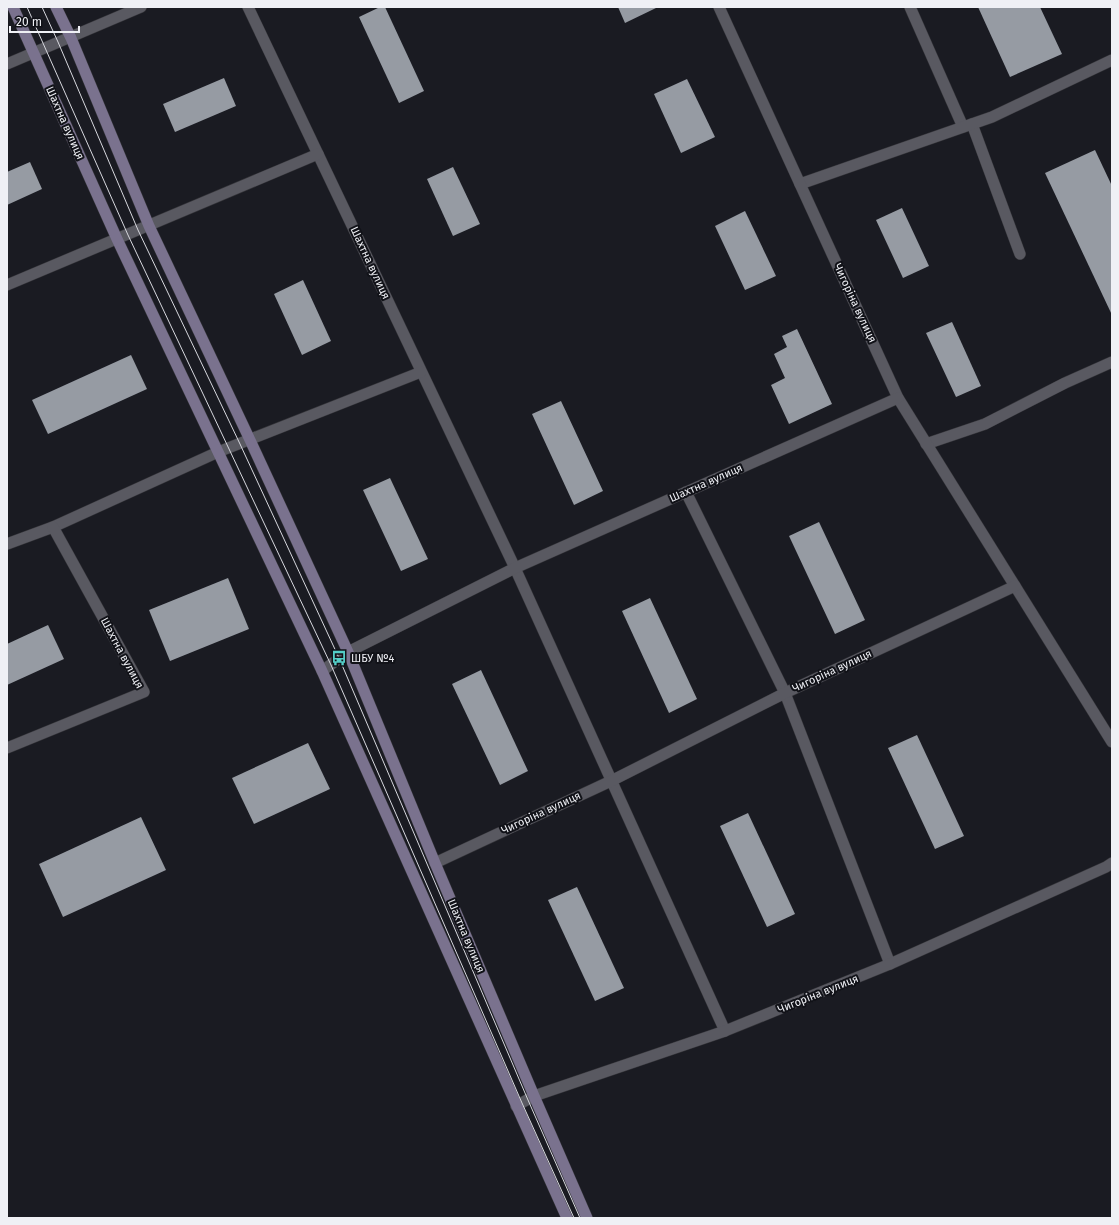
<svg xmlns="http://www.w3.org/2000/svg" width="1119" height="1225" viewBox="0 0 1119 1225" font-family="'Fira Sans',sans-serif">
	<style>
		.building { fill: #969ba3 }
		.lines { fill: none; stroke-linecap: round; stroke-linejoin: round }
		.service-casing { stroke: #35353a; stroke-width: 12 }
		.minor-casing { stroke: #35353a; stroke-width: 12 }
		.secondary-casing { stroke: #35353a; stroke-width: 12 }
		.service { stroke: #595961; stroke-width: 11 }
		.minor { stroke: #595961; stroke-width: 11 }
		.secondary { stroke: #7a728e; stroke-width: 11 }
		.tram { stroke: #d7d8de; stroke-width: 1 }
		.labels { text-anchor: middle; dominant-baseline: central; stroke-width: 4; stroke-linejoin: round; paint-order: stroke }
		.street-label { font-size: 11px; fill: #eff0f5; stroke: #111218 }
		.poi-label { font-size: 11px; fill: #eff0f5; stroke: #111218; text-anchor: start }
	</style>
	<rect width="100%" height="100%" fill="#1a1b22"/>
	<g class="building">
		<polygon points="380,7 385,7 424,91 399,103 359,17"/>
		<polygon points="618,7 656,7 656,8 625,23"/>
		<polygon points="978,7 1040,7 1062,54 1010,77"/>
		<polygon points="224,78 236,106 175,132 163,104"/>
		<polygon points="687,79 715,137 681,153 654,94"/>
		<polygon points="1095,150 1112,186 1112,315 1045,173"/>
		<polygon points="30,162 42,189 7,205 7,172"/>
		<polygon points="453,167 480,224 453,236 427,179"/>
		<polygon points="902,208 929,266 903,278 876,220"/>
		<polygon points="745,211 776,276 745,290 715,226"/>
		<polygon points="303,280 331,341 302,355 274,294"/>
		<polygon points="952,322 981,386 956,397 926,333"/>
		<polygon points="797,329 832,404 789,424 771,385 785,378 774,354 787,347 782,336"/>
		<polygon points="131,355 147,389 48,434 32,400"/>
		<polygon points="561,401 603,491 574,505 532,414"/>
		<polygon points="390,478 428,559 401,571 363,490"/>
		<polygon points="819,522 865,620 835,634 789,536"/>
		<polygon points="228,578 249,629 170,661 149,610"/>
		<polygon points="650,598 697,699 669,713 622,611"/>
		<polygon points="48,625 64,659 7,685 7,644"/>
		<polygon points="481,670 528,771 500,785 452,684"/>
		<polygon points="917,735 964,836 935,849 888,748"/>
		<polygon points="308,743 330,789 254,824 232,778"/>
		<polygon points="748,813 795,914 767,927 720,826"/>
		<polygon points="141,817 166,870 63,917 39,864"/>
		<polygon points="577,887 624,988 595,1001 548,900"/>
	</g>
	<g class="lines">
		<g class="service-casing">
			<g id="service">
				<polyline points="910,7 963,127"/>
				<polyline points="972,124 1020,254"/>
				<polyline points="800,184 992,117 1112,60"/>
				<polyline points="926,444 985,424 1065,383 1112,362"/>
				<polyline points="686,492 785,693 890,964"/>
				<polyline points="515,568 725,1031"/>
			</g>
		</g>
		<g class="minor-casing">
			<g id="minor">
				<polyline points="248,7 515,568"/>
				<polyline points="719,7 898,398 1112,742"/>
				<polyline points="7,64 141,7"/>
				<polyline points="7,285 318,154"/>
				<polyline points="7,544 53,527 218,452 421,372"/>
				<polyline points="322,671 348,652 515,568 898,398"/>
				<polyline points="7,748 144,692 53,527"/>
				<polyline points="435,863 611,781 785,693 1015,586"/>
				<polyline points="516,1106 534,1096 725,1031 890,964 1106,867 1112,863"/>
			</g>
		</g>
		<g class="secondary-casing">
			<g id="secondary">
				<polyline points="13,7 117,239 322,671 567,1218"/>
				<polyline points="56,7 71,38 149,226 250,440 348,652 435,863 534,1096 587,1218"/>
			</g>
		</g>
		<use href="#service" class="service"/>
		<use href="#minor" class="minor"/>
		<use href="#secondary" class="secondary"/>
		<g class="tram">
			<polyline points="27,7 128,235 331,665 522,1103 574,1218"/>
			<polyline points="42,7 58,42 138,230 240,444 339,658 528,1100 580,1218"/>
		</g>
	</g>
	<defs>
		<g id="bus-bare" transform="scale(1.2)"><path d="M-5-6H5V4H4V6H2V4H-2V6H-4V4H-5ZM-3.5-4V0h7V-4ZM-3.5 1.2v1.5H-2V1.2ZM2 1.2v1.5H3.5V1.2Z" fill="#54cdc7" stroke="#111218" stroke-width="2.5" paint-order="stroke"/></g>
	</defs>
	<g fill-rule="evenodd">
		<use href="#bus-bare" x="339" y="658"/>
	</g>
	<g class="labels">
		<g class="street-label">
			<text transform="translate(65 123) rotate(66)">Шахтна вулиця</text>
			<text transform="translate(370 263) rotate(65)">Шахтна вулиця</text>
			<text transform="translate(855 303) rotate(65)">Чигоріна вулиця</text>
			<text transform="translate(706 483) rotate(-24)">Шахтна вулиця</text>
			<text transform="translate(122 653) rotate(62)">Шахтна вулиця</text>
			<text transform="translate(832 671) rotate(-25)">Чигоріна вулиця</text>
			<text transform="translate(541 813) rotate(-25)">Чигоріна вулиця</text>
			<text transform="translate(466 936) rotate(67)">Шахтна вулиця</text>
			<text transform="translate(818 994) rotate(-22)">Чигоріна вулиця</text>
		</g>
		<g class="poi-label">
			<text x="351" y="658">ШБУ №4</text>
		</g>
	</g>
	<rect width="1119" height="1225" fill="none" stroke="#eff0f5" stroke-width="16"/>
	<path d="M10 26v6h69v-6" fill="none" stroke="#eff0f5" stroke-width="2"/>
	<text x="16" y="26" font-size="12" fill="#eff0f5" stroke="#111218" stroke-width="3" paint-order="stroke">20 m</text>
</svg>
